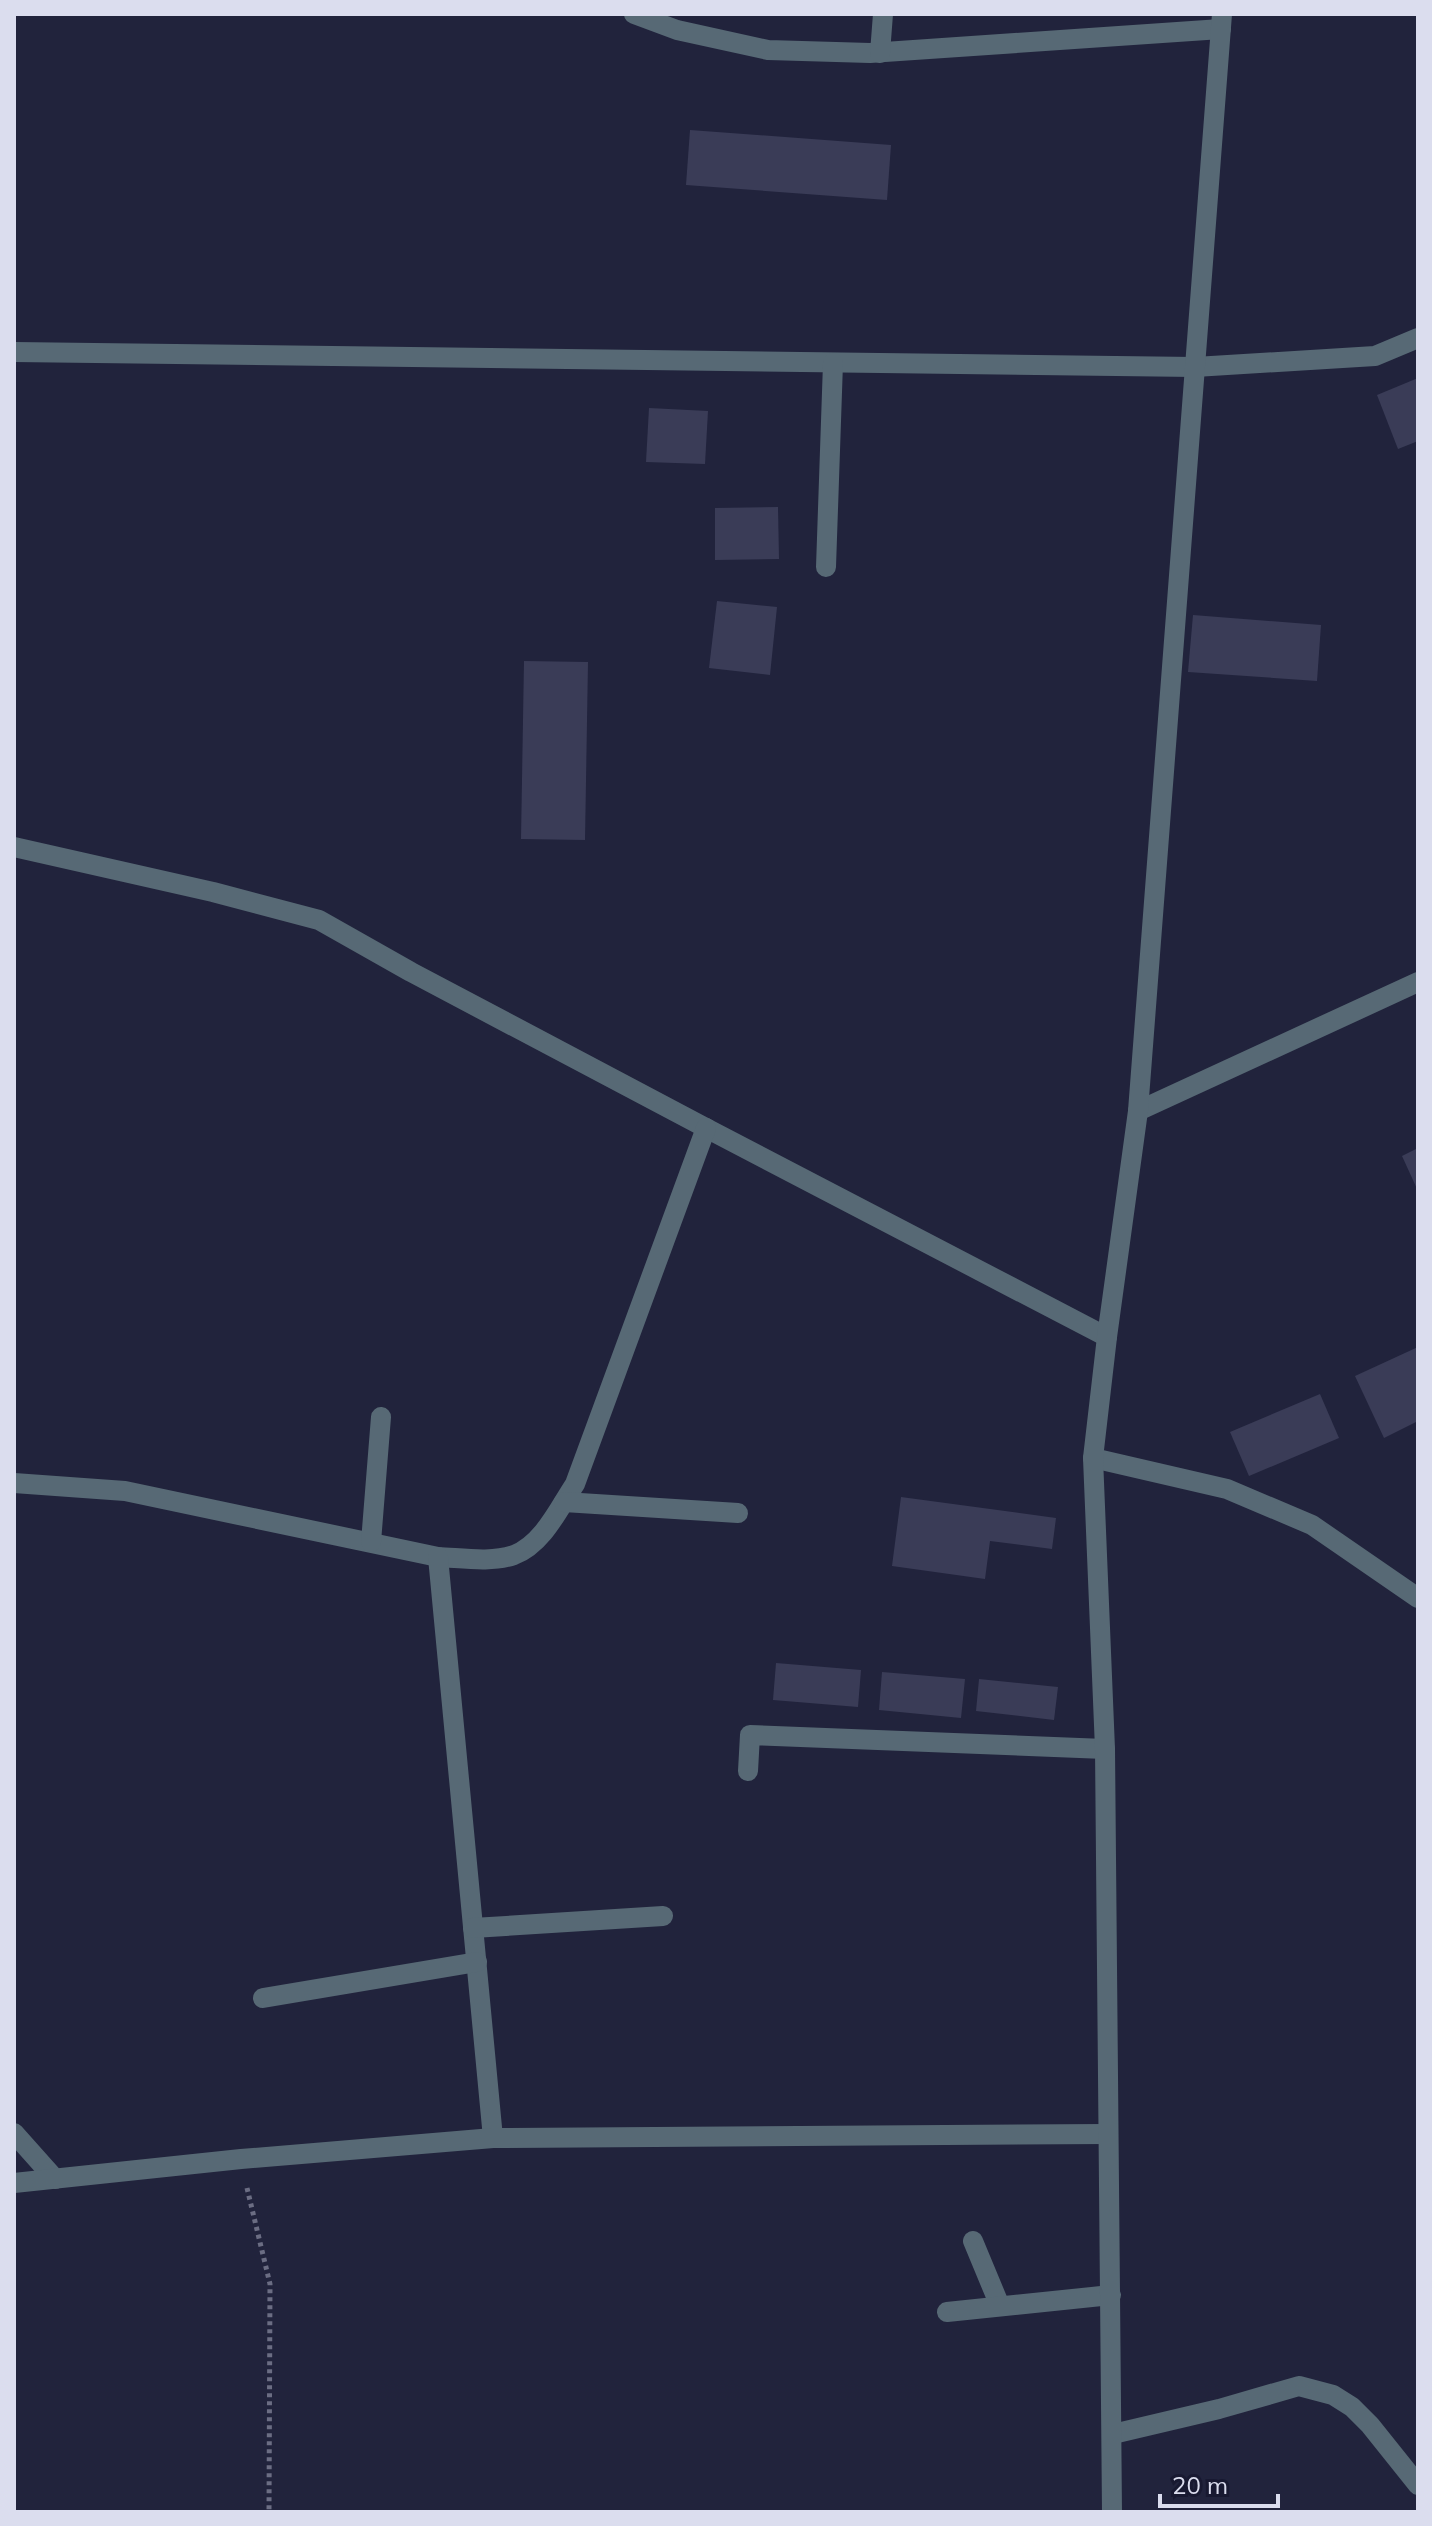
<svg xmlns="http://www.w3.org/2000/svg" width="1432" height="2526" viewBox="0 0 1432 2526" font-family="Mulish,sans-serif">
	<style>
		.building { fill: #3a3c57 }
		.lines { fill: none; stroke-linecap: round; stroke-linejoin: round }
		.path { stroke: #6b6d83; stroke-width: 5; stroke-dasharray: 4 4; stroke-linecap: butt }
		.minor { stroke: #576975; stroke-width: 20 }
	</style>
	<rect width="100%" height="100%" fill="#21233c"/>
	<g class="building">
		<polygon points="690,130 891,145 887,200 686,185"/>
		<polygon points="1418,378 1418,441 1398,449 1377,395"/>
		<polygon points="649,408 708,411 705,464 646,462"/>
		<polygon points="778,507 779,559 715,560 715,508"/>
		<polygon points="717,601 777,607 770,675 709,668"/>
		<polygon points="1193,615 1321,625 1317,681 1188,672"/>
		<polygon points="524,661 588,662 585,840 521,839"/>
		<polygon points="1418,1148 1418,1191 1402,1156"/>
		<polygon points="1418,1347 1418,1421 1384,1438 1355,1376"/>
		<polygon points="1320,1394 1339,1438 1249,1476 1230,1432"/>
		<polygon points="901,1497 1056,1518 1052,1549 990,1541 985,1579 892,1566"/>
		<polygon points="776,1663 861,1670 858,1707 773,1700"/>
		<polygon points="882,1672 965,1679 961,1718 879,1710"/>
		<polygon points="979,1679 1058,1687 1054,1720 976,1711"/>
	</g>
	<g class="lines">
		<polyline class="path" points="247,2188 270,2284 269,2512"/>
		<g class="minor">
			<polyline points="634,14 677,30 768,50 870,53 1221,29"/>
			<polyline points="880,53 883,14"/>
			<polyline points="14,352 1195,367 1375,356 1418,338"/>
			<polyline points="826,567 833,363"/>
			<polyline points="14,847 213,892 319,920 411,972 706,1128 1107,1337"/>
			<polyline points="1138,1111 1418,982"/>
			<polyline points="1093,1458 1227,1489 1312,1525 1418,1598"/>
			<path d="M14,1483l111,8 313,66c24,1 53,6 76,-2 29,-11 45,-47 61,-71l131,-356"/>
			<polyline points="564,1502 738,1513"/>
			<polyline points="371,1542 381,1417"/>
			<polyline points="438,1557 493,2138"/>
			<polyline points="748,1771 750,1735 1105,1749"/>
			<polyline points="473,1928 663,1916"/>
			<polyline points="263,1998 477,1962"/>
			<polyline points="14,2133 55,2179"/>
			<polyline points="14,2183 241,2159 493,2138 1107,2134"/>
			<polyline points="973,2241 1000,2306"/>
			<polyline points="947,2312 1111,2295"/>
			<polyline points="1113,2434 1219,2409 1299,2386 1333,2395 1352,2407 1370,2425 1418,2485"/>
			<polyline points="1112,2512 1105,1749 1093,1458 1107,1337 1138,1111 1222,14"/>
		</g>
	</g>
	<rect width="1432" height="2526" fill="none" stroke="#dbddee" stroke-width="32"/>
	<path d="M1160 2494v12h118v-12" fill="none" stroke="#dbddee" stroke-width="4"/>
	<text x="1172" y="2494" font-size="24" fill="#dbddee" stroke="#181931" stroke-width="6" paint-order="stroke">20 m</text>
</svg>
